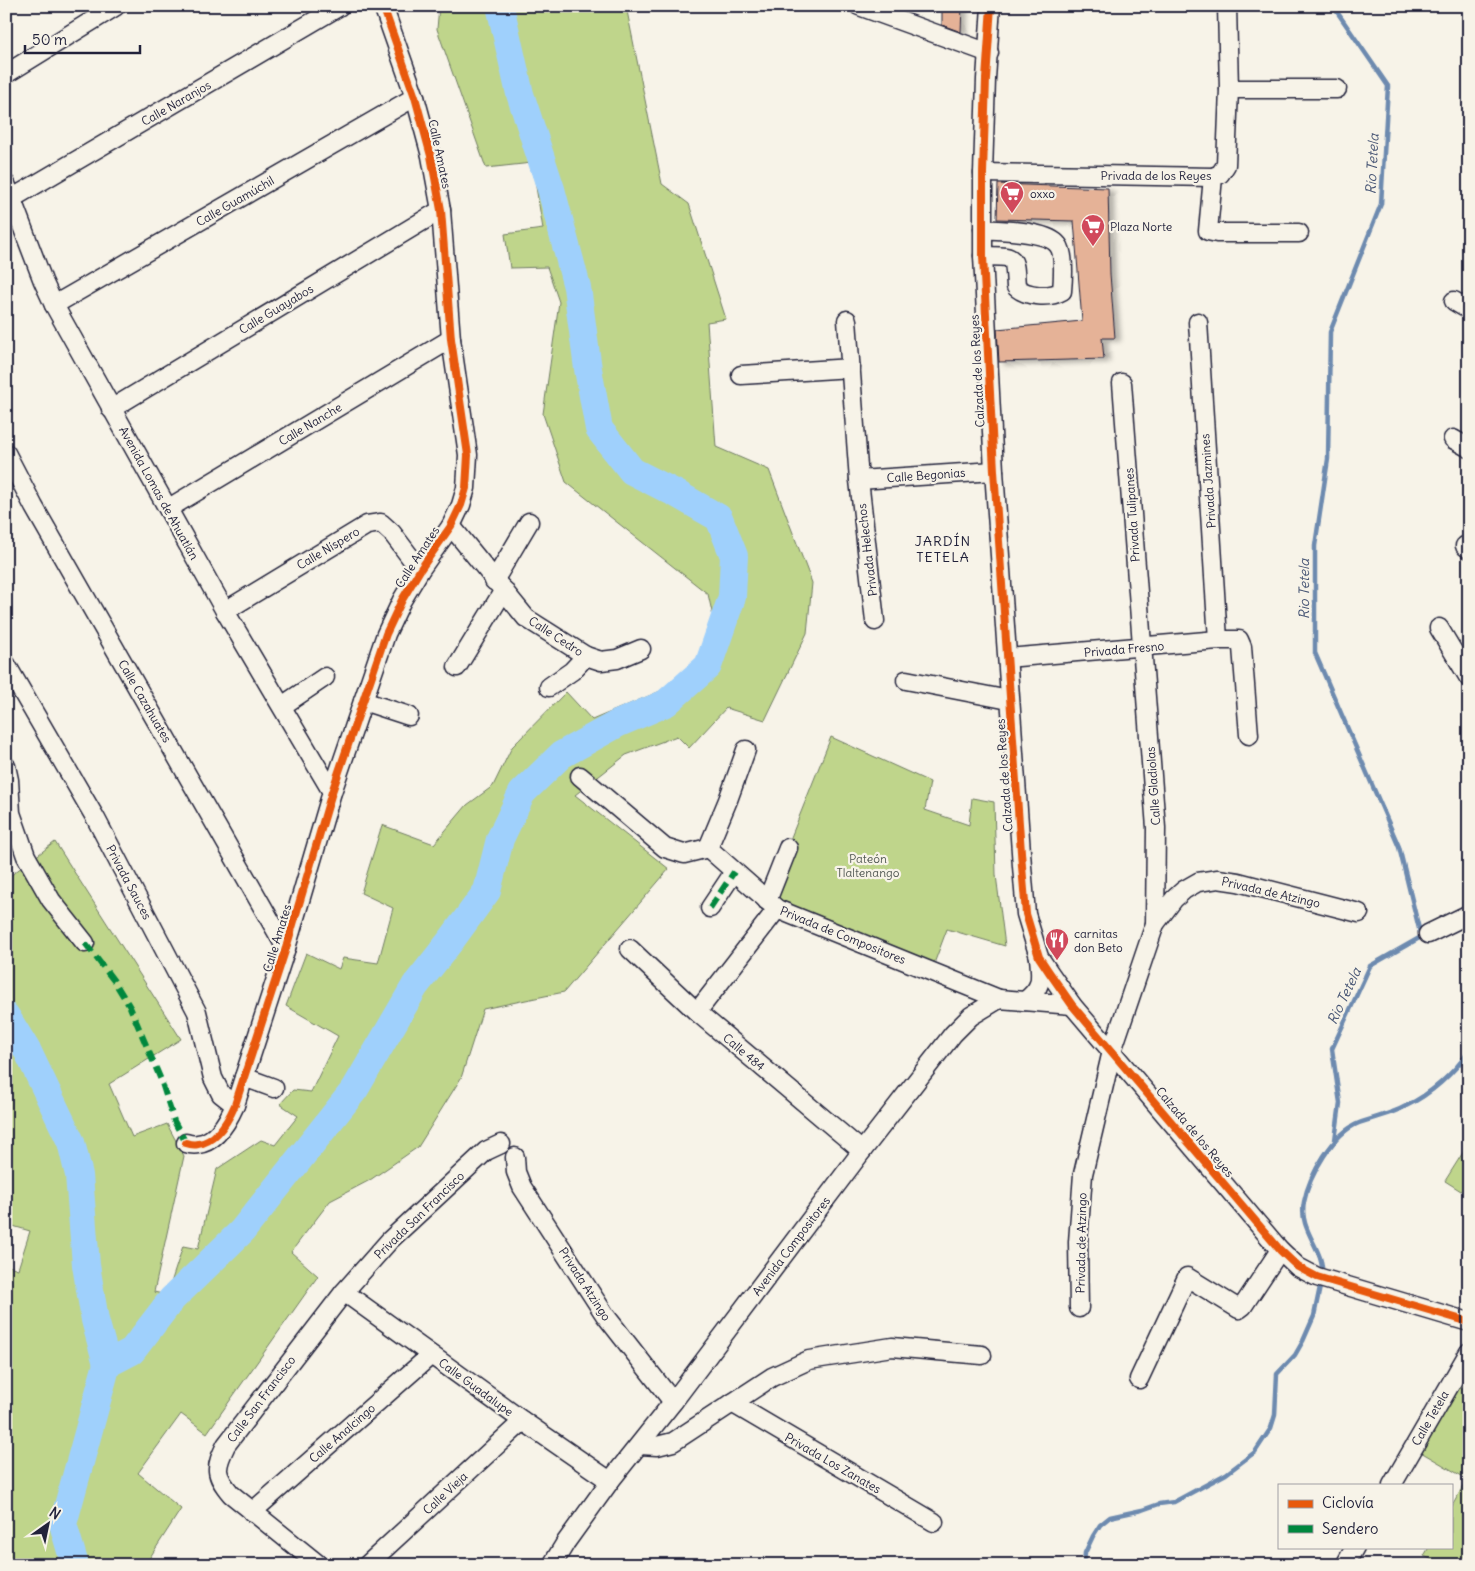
<svg xmlns="http://www.w3.org/2000/svg" width="1475" height="1571" viewBox="0 0 1475 1571" font-family="Delius,sans-serif">
	<style>
		.green { fill: #bfd58b; stroke: #707c63 }
		.lines { fill: none; stroke-linecap: round; stroke-linejoin: round }
		.stream { stroke: #6d8aaf; stroke-width: 4.5 }
		.river { stroke: #9fd0fc; stroke-width: 28 }
		.building { fill: #e5b297; stroke: #22223b; filter: url(#shadow) }
		.minor-casing { stroke: #22223b; stroke-width: 21 }
		.minor { stroke: #f7f3e8; stroke-width: 18 }
		.quiet { stroke: #00873e; stroke-width: 6; stroke-dasharray: 12 6; stroke-linecap: butt }
		.cycleway-casing { stroke: #f7f3e8; stroke-width: 11 }
		.cycleway { stroke: #e8590c; stroke-width: 8 }
		.labels { text-anchor: middle; dominant-baseline: central; stroke-width: 4.5; stroke-linejoin: round; paint-order: stroke }
		.street-label { font-size: 12px; fill: #22223b; stroke: #f7f3e8 }
		.poi-label { font-size: 12px; fill: #22223b; stroke: #f7f3e8; text-anchor: start }
		.park-label { font-size: 12px; fill: #515853; stroke: #f7f3e8 }
		.water-label { font-size: 14px; font-style: italic; fill: #485675; stroke: #f7f3e8 }
		.neighbourhood-label { font-size: 14px; letter-spacing: 1px; fill: #22223b; stroke: #f7f3e8 }
	</style>
	<defs>
		<filter id="shadow"><feDropShadow dx="5.5" dy="3" stdDeviation="2.5" flood-color="#0004"/></filter>
	</defs>
	<rect width="100%" height="100%" fill="#f7f3e8"/>
	<filter id="ink" filterUnits="userSpaceOnUse"><feTurbulence type="fractalNoise" baseFrequency=".02" numOctaves="2"/><feDisplacementMap in="SourceGraphic" scale="10" xChannelSelector="R" yChannelSelector="G"/><feConvolveMatrix kernelMatrix="1 2 1 2 8 2 1 2 1" color-interpolation-filters="sRGB"/></filter>
	<g filter="url(#ink)">
		<g class="green">
			<polygon points="439,6 626,6 662,184 689,204 726,319 707,322 716,447 769,470 812,583 807,633 765,720 726,708 689,748 677,736 626,755 575,795 669,869 564,992 483,1009 461,1078 418,1147 370,1180 330,1201 291,1252 318,1276 207,1433 181,1414 138,1473 181,1509 145,1565 6,1565 6,1265 18,1269 30,1231 6,1224 6,879 55,842 181,1039 109,1084 132,1137 167,1124 184,1156 154,1292 167,1295 183,1246 198,1249 217,1169 261,1140 275,1145 298,1116 280,1104 293,1090 311,1092 338,1036 286,1006 306,953 339,969 343,958 378,963 393,908 361,893 382,825 434,844 467,805 493,786 512,747 566,692 592,720 679,683 697,662 714,621 708,594 566,482 543,414 559,302 547,267 510,268 505,234 543,229 532,163 486,168 437,29"/>
			<polygon points="831,737 930,782 925,810 969,825 972,798 994,802 996,875 1005,946 947,929 929,977 777,909 762,910"/>
			<polygon points="1469,1143 1469,1196 1445,1181"/>
			<polygon points="1469,1364 1469,1565 1443,1565 1424,1556 1429,1547 1451,1547 1451,1508 1467,1479 1419,1451"/>
		</g>
		<g class="lines">
			<g class="stream">
				<polyline points="1333,6 1388,86 1381,204 1330,332 1328,459 1315,546 1315,653 1399,847 1421,937 1370,966 1332,1049 1340,1103 1335,1140"/>
				<path d="M1322,1275c3,-26 -24,-44 -18,-73 5,-26 29,-69 55,-79 16,-6 33,-9 47,-17 25,-12 48,-33 63,-55"/>
				<polyline points="1084,1565 1085,1553 1093,1536 1100,1525 1110,1517 1142,1510 1159,1504 1174,1502 1226,1474 1255,1452 1271,1428 1275,1415 1277,1374 1295,1355 1303,1341 1314,1316 1321,1282"/>
			</g>
			<g class="river">
				<polyline points="6,1016 28,1052 71,1142 79,1175 86,1265 95,1320 107,1364 132,1351 172,1299 242,1231 355,1089 415,986 452,939 487,891 500,839 522,793 561,755 617,724 666,703 708,666 732,597 734,556 719,518 677,494 632,471 599,429 588,369 577,287 551,189 520,94 500,6"/>
				<polyline points="75,1565 63,1524 107,1364"/>
			</g>
		</g>
		<g class="building">
			<polygon points="942,6 962,6 961,32 942,25"/>
			<polygon points="998,184 1108,188 1110,274 1115,338 1102,338 1104,359 999,362 997,329 1082,321 1074,221 997,219"/>
		</g>
		<g class="lines">
			<g class="minor-casing">
				<g id="minor">
					<polyline points="859,6 989,53"/>
					<polyline points="991,6 986,79 983,173 983,256 994,471 1022,866 1026,914 1039,957 1049,972 1072,1005 1280,1250 1298,1267 1317,1277 1469,1322"/>
					<polyline points="6,74 116,6"/>
					<polyline points="1229,89 1337,89"/>
					<polyline points="983,173 1213,177 1220,174 1226,165 1229,89 1227,6"/>
					<polyline points="1213,177 1208,231 1217,233 1299,233"/>
					<polyline points="6,184 43,281 54,305 225,611 332,792"/>
					<polyline points="11,199 340,6"/>
					<path d="M983,229c18,2 64,1 75,16 7,8 5,35 4,46 -12,7 -35,6 -46,-4 -2,-34 0,-30 -33,-31"/>
					<polyline points="1454,301 1469,310"/>
					<polyline points="54,305 415,97"/>
					<polyline points="847,320 859,480 875,621"/>
					<polyline points="1198,322 1218,640"/>
					<polyline points="741,375 851,368"/>
					<polyline points="1122,383 1156,828 1155,924"/>
					<polyline points="111,409 441,210"/>
					<polyline points="1453,439 1469,448"/>
					<polyline points="6,453 34,507 286,948"/>
					<polyline points="859,480 994,471"/>
					<polyline points="169,508 451,339"/>
					<polyline points="451,526 526,618 586,656 601,661 617,659 641,649"/>
					<polyline points="1465,546 1469,549"/>
					<polyline points="494,581 529,522"/>
					<polyline points="225,611 367,525 381,523 392,533 420,570"/>
					<polyline points="1439,628 1469,678"/>
					<polyline points="1008,658 1218,640 1239,640 1242,647 1249,735"/>
					<polyline points="6,664 96,819 197,1012 213,1078 221,1094 235,1105"/>
					<polyline points="457,667 504,590"/>
					<polyline points="906,680 1009,700"/>
					<polyline points="549,687 572,671 586,656"/>
					<polyline points="363,701 409,716"/>
					<polyline points="282,706 325,677"/>
					<polyline points="6,766 9,780 11,813 26,856 51,900 85,943"/>
					<polyline points="580,776 665,848 684,854 708,848"/>
					<polyline points="708,848 777,909 999,999"/>
					<polyline points="708,848 728,800 746,750"/>
					<polyline points="767,901 788,848"/>
					<polyline points="710,908 734,872"/>
					<polyline points="1428,934 1469,914"/>
					<polyline points="630,949 697,1012 862,1151"/>
					<path d="M1025,1001c18,-14 16,-22 14,-43"/>
					<polyline points="697,1012 777,909"/>
					<polyline points="244,1077 274,1088"/>
					<path d="M186,1143c3,1 8,2 12,1 18,-2 30,-23 37,-39l51,-157 46,-156 54,-158 16,-34 18,-30 31,-44 10,-21 5,-17 2,-33 -17,-116 -10,-129 -10,-54 -16,-59 -32,-91"/>
					<polyline points="515,1157 516,1172 522,1187 605,1315 673,1402"/>
					<polyline points="344,1292 523,1421 610,1481"/>
					<polyline points="1079,1308 1078,1242 1083,1174 1112,1051 1155,924 1174,899 1184,890 1198,882 1218,879 1238,882 1359,913"/>
					<polyline points="1139,1379 1187,1277 1239,1309 1243,1306 1280,1250"/>
					<polyline points="732,1403 934,1522"/>
					<polyline points="640,1445 657,1446 673,1442 772,1377 809,1360 892,1347 982,1355"/>
					<polyline points="1392,1485 1469,1352"/>
					<polyline points="252,1512 431,1355"/>
					<path d="M319,1565l-88,-71c-17,-20 -16,-26 -5,-49l118,-153 46,-52 96,-89 15,-7"/>
					<polyline points="367,1565 523,1421"/>
					<polyline points="552,1565 566,1542 610,1481 673,1402 862,1151 953,1034 971,1016 999,999 1072,1005"/>
					<polyline points="1345,1565 1355,1547"/>
				</g>
			</g>
			<use href="#minor" class="minor"/>
			<g class="quiet">
				<polyline points="6,296 9,294"/>
				<polyline points="710,908 734,872"/>
				<polyline points="85,943 114,981 130,1007 161,1080 174,1121 186,1143"/>
			</g>
			<g class="cycleway-casing">
				<g id="cycleway">
					<polyline points="991,6 986,79 983,173 983,256 994,471 1022,866 1026,914 1039,957 1049,972 1072,1005 1280,1250 1298,1267 1317,1277 1469,1322"/>
					<path d="M186,1143c3,1 8,2 12,1 18,-2 30,-23 37,-39l51,-157 46,-156 54,-158 16,-34 18,-30 31,-44 10,-21 5,-17 2,-33 -17,-116 -10,-129 -10,-54 -16,-59 -32,-91"/>
				</g>
			</g>
			<use href="#cycleway" class="cycleway"/>
		</g>
	</g>
	<defs>
		<g id="supermarket-pin" transform="scale(1.25)"><path d="M0 17L-7.5 6A9.5 9.5 0 1 1 7.5 6Z" fill="#d1495b" stroke="#f7f3e8"/><path d="M-6-5.5h2.5l.6 2H6L4.5 2H-2.5L-4.4-4H-6ZM-1.5 3.2a1.3 1.3 0 1 0 .1 0ZM3 3.2a1.3 1.3 0 1 0 .1 0Z" fill="#fff"/></g>
		<g id="restaurant-pin" transform="scale(1.25)"><path d="M0 17L-7.5 6A9.5 9.5 0 1 1 7.5 6Z" fill="#d1495b" stroke="#f7f3e8"/><path d="M-5-6h1v4h1v-4h1v4h1v-4h1v5L-1.5 .5V6h-2V.5L-5-1ZM5-6V6H3V1.5H1.5Q1.5-4 5-6Z" fill="#fff"/></g>
	</defs>
	<g fill-rule="evenodd">
		<use href="#supermarket-pin" x="1012" y="193"/>
		<use href="#supermarket-pin" x="1093" y="226"/>
		<use href="#restaurant-pin" x="1057" y="940"/>
	</g>
	<g class="labels">
		<g class="street-label">
			<text transform="translate(176 103) rotate(-30)">Calle Naranjos</text>
			<text transform="translate(440 154) rotate(78)">Calle Amates</text>
			<text x="1156" y="175">Privada de los Reyes</text>
			<text transform="translate(235 201) rotate(-30)">Calle Guamúchil</text>
			<text transform="translate(276 309) rotate(-31)">Calle Guayabos</text>
			<text transform="translate(977 371) rotate(-93)">Calzada de los Reyes</text>
			<text transform="translate(310 424) rotate(-31)">Calle Nanche</text>
			<text transform="translate(926 475) rotate(-4)">Calle Begonias</text>
			<text transform="translate(1208 481) rotate(-94)">Privada Jazmines</text>
			<text transform="translate(159 493) rotate(61)">Avenida Lomas de Ahuatlán</text>
			<text transform="translate(1132 515) rotate(-94)">Privada Tulipanes</text>
			<text transform="translate(328 548) rotate(-31)">Calle Níspero</text>
			<text transform="translate(867 550) rotate(-97)">Privada Helechos</text>
			<text transform="translate(417 557) rotate(-57)">Calle Amates</text>
			<text transform="translate(556 636) rotate(33)">Calle Cedro</text>
			<text transform="translate(1124 649) rotate(-5)">Privada Fresno</text>
			<text transform="translate(145 701) rotate(60)">Calle Cazahuates</text>
			<text transform="translate(1004 775) rotate(-94)">Calzada de los Reyes</text>
			<text transform="translate(1153 786) rotate(-94)">Calle Gladiolas</text>
			<text transform="translate(129 882) rotate(62)">Privada Sauces</text>
			<text transform="translate(1271 892) rotate(13)">Privada de Atzingo</text>
			<text transform="translate(843 935) rotate(22)">Privada de Compositores</text>
			<text transform="translate(277 938) rotate(-73)">Calle Amates</text>
			<text transform="translate(744 1052) rotate(40)">Calle 484</text>
			<text transform="translate(1195 1132) rotate(50)">Calzada de los Reyes</text>
			<text transform="translate(419 1215) rotate(-44)">Privada San Francisco</text>
			<text transform="translate(1081 1243) rotate(-89)">Privada de Atzingo</text>
			<text transform="translate(791 1246) rotate(-53)">Avenida Compositores</text>
			<text transform="translate(585 1284) rotate(57)">Privada Atzingo</text>
			<text transform="translate(476 1387) rotate(36)">Calle Guadalupe</text>
			<text transform="translate(261 1399) rotate(-53)">Calle San Francisco</text>
			<text transform="translate(1430 1418) rotate(-60)">Calle Tetela</text>
			<text transform="translate(342 1433) rotate(-41)">Calle Analcingo</text>
			<text transform="translate(833 1463) rotate(30)">Privada Los Zanates</text>
			<text transform="translate(445 1493) rotate(-43)">Calle Vieja</text>
		</g>
		<g class="poi-label">
			<text x="1030" y="193">oxxo</text>
			<text x="1110" y="226">Plaza Norte</text>
			<text x="1074" y="933">carnitas<tspan x="1074" dy="14">don Beto</tspan></text>
		</g>
		<g class="park-label">
			<text x="868" y="858">Pateón<tspan x="868" dy="14">Tlaltenango</tspan></text>
		</g>
		<g class="water-label">
			<text transform="translate(1372 164) rotate(-87)">Rio Tetela</text>
			<text transform="translate(1304 589) rotate(-90)">Rio Tetela</text>
			<text transform="translate(1344 996) rotate(-65)">Rio Tetela</text>
		</g>
		<g class="neighbourhood-label">
			<text x="943" y="541">JARDÍN<tspan x="943" dy="16">TETELA</tspan></text>
		</g>
	</g>
	<rect width="1475" height="1571" fill="none" stroke="#f7f3e8" stroke-width="25"/>
	<rect x="12" y="12" width="1450" height="1546" fill="none" stroke="#22223b" stroke-width="2" filter="url(#ink)"/>
	<rect x="1278" y="1484" width="175" height="65" fill="#f7f3e8" stroke="#a29fa3"/>
	<rect x="1288" y="1500" width="25" height="8" fill="#e8590c" stroke="#a29fa3"/>
	<text x="1322" y="1508" font-size="15" fill="#22223b">Ciclovía</text>
	<rect x="1288" y="1525" width="25" height="8" fill="#00873e" stroke="#a29fa3"/>
	<text x="1322" y="1534" font-size="15" fill="#22223b">Sendero</text>
	<g transform="translate(48 1524) rotate(33)" stroke="#f7f3e8" stroke-width="4" paint-order="stroke">
	<path d="M0-4L9 19L0 12L-9 19Z" fill="#22223b"/>
	<text y="-8" font-size="14" font-weight="bold" text-anchor="middle" fill="#22223b">N</text>
	</g>
	<path d="M25 45v8h115v-8" fill="none" stroke="#22223b" stroke-width="2.5"/>
	<text x="32" y="45" font-size="15" fill="#22223b" stroke="#f7f3e8" stroke-width="4" paint-order="stroke">50 m</text>
</svg>
